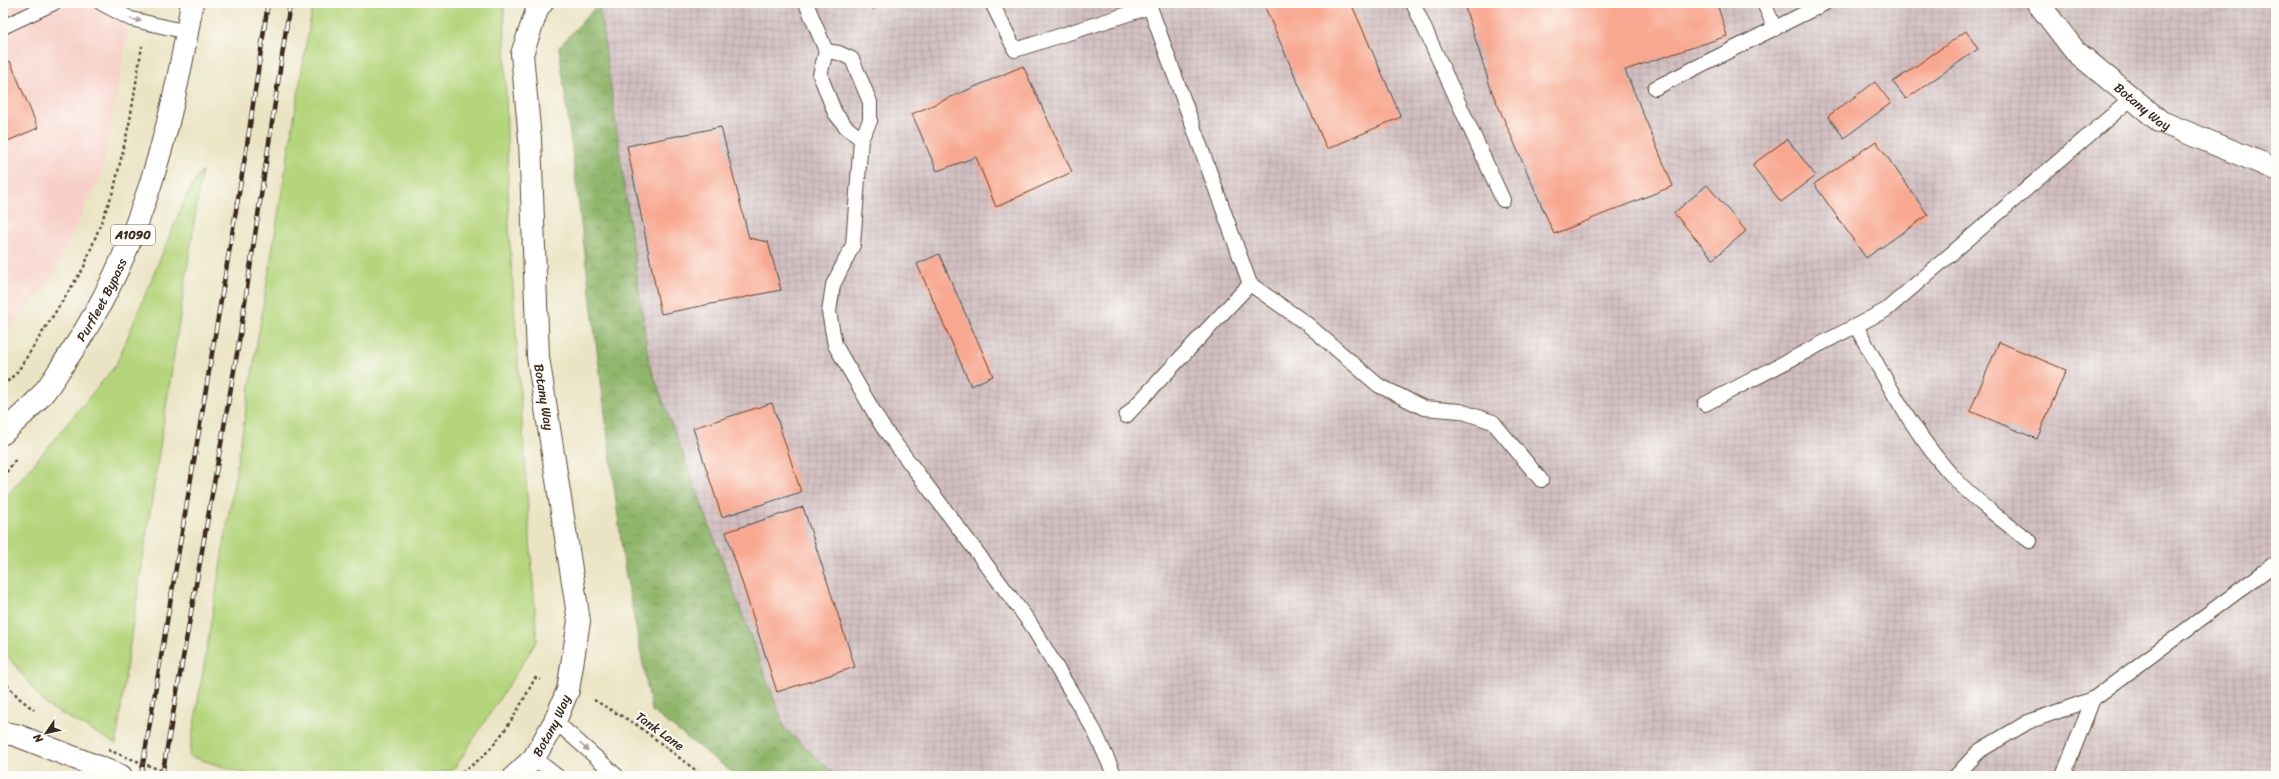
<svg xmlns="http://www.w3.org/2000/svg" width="2279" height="779" viewBox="0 0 2279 779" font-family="Sriracha,sans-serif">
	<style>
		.built { fill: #f7d1c9 }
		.industrial { fill: url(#industrial-grid) }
		.green { fill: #b5d57d; stroke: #78804e }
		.forest { fill: url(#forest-crowns); stroke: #667045 }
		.building { fill: #f8a891 }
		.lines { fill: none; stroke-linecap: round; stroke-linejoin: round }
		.lane-casing { stroke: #554637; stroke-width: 16 }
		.street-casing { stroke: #554637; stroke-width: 24 }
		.primary-casing { stroke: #554637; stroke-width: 24 }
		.path { stroke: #554637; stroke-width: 2.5; stroke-dasharray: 3 3; stroke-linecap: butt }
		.lane { stroke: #fff; stroke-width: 14 }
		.street { stroke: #fff; stroke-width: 22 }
		.primary { stroke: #fff; stroke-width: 22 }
		.rail-casing { stroke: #3b2a1e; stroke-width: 4.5 }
		.rail { stroke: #fdfcf7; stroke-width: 3; stroke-dasharray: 9; stroke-linecap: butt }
		.path-bridge { stroke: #554637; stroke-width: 2.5; stroke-dasharray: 3 3; stroke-linecap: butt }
		.oneway { fill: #a79f9a }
		.labels { text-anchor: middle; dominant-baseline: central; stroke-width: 4; stroke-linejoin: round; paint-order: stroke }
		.shield { fill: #fdfcf7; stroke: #75695f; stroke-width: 1 }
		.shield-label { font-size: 12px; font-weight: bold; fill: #3b2a1e }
		.street-label { font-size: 13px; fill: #3b2a1e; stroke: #fdfcf7 }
	</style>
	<defs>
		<pattern id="industrial-grid" width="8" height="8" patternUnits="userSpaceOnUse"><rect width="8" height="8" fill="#d2bfc1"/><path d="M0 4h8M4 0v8" fill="none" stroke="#b5a4a5"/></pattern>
		<pattern id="forest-crowns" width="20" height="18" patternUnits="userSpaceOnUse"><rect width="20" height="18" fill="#90b66c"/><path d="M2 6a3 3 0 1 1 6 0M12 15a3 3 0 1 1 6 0" fill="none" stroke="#779458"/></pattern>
	</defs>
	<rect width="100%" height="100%" fill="#fdfcf7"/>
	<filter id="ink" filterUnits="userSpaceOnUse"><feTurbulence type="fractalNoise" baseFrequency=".025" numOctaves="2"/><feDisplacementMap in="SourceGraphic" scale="8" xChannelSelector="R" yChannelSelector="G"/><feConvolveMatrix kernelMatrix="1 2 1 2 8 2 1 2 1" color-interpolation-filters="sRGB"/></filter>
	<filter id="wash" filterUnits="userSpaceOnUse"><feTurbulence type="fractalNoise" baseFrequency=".012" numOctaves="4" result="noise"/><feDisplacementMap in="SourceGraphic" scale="16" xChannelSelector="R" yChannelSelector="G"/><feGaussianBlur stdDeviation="0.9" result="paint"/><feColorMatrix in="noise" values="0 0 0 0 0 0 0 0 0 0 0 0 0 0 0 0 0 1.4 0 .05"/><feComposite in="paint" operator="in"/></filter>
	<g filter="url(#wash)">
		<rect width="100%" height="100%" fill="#ebe4c4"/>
		<polygon class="built" points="3,3 133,3 102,173 48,285 3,335"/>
		<polygon class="industrial" points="599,3 2276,3 2276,776 837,776 785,729 649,363"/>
		<g class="green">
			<polygon points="313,3 504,3 509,229 537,641 454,769 419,776 252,776 189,756"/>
			<polygon points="202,171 127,663 116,744 46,705 3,650 3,504 8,495 116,365 187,194"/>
		</g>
		<polygon class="forest" points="599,3 649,363 785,729 837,776 737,776 652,711 624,565 559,47"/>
		<g id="blocks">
			<g class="building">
				<polygon points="871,3 888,3 873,9"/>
				<polygon points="1263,3 1351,3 1401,117 1327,149"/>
				<polygon points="1450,3 1717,3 1727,36 1625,70 1673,186 1554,234 1492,92 1464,4 1451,8"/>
				<polygon points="1966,31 1978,49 1906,99 1893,82"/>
				<polygon points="10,61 38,128 3,143 3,64"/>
				<polygon points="1023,66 1072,172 996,207 976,157 937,171 912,114"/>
				<polygon points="1875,82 1891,103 1844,138 1828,116"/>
				<polygon points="721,127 749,238 768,242 781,290 661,314 627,146"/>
				<polygon points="1787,139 1816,176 1781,202 1752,165"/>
				<polygon points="1876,141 1928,215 1866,258 1814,184"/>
				<polygon points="1707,185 1746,231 1713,259 1674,213"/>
				<polygon points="939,254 993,376 971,386 917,264"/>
				<polygon points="1999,342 2066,370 2037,439 1970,411"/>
				<polygon points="772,403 801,492 722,517 693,428"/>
				<polygon points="803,507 855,667 777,692 726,532"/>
			</g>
		</g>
	</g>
	<g filter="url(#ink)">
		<use href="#blocks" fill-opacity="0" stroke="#554637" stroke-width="1"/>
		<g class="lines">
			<g class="lane-casing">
				<g id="lane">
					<polyline points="101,3 131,19 187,32"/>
					<polyline points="806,3 826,51 820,75 835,113 846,127 861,139"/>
					<polyline points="992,3 1015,50 1150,7 1250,284 1126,416"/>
					<polyline points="1413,3 1503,200"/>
					<polyline points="1764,3 1775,29"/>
					<polyline points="3,27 54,3"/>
					<polyline points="826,51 839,53 852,59 870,102 870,121 861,139 853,245 833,285 829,312 835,345 882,426 1030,623 1094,730 1115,776"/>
					<polyline points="1655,88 1825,3"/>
					<polyline points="1250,284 1307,324 1378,385 1424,408 1460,411 1493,422 1541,480"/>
					<path d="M1856,326c30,54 59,112 103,157 22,22 46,40 71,58"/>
					<polyline points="1705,404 1886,310 2132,98"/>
					<polyline points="555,721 617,776"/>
					<polyline points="534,758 557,776"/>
					<polyline points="1956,776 1979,751 2028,722 2093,699 2276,563"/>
					<polyline points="2063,776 2093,699"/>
				</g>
			</g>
			<g class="street-casing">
				<g id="street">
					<path id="s1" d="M2038,3l37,48 86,71 115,47"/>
					<polyline points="3,733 16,735 121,776"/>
					<path id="s2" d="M515,776l19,-18 21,-37 13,-31 11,-69 -41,-264 -8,-218 -8,-85 16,-47 4,-4"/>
				</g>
			</g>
			<g class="primary-casing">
				<g id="primary">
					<path id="s3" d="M3,433c12,-12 26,-23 37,-36 10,-11 18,-25 26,-37 73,-105 106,-232 126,-357"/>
				</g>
			</g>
			<g class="path">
				<polyline points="3,386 18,371 84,267 114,189 130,120 142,46"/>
				<polyline points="3,477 16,459"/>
				<polyline points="3,680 19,698 34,710"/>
				<polyline points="594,700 637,725 703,776"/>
				<path d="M457,776c9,-7 19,-13 27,-21 22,-22 37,-50 51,-77l6,2"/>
			</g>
			<use href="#lane" class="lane"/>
			<use href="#street" class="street"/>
			<use href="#primary" class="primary"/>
			<g class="rail-casing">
				<g id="rail">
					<polyline points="141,776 247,145 268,3"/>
					<polyline points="162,776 238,348 290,3"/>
				</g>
			</g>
			<use href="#rail" class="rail"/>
			<polyline class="path-bridge" points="108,750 176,776"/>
		</g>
		<defs><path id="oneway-solid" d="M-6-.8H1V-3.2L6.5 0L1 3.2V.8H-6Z"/></defs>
		<g class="oneway">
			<use href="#oneway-solid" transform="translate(136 20) rotate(11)"/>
			<use href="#oneway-solid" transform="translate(584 747) rotate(42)"/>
		</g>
	</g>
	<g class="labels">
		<rect class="shield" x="111" y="225" width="44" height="20" rx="3"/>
		<g class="shield-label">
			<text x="133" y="235">A1090</text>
		</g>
		<g class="street-label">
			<text stroke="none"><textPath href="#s1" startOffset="148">Botany Way</textPath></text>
			<text stroke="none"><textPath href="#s3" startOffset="167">Purfleet Bypass</textPath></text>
			<text transform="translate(544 397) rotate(81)">Botany Way</text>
			<text stroke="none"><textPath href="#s2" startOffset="63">Botany Way</textPath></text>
			<text transform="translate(660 731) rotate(36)">Tank Lane</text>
		</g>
	</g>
	<rect width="2279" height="779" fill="none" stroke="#fdfcf7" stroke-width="16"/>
	<g transform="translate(46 733) rotate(236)" stroke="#fdfcf7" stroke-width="3" paint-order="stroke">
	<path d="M0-3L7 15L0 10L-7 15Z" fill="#3b2a1e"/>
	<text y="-6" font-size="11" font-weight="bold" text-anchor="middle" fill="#3b2a1e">N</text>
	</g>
</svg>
